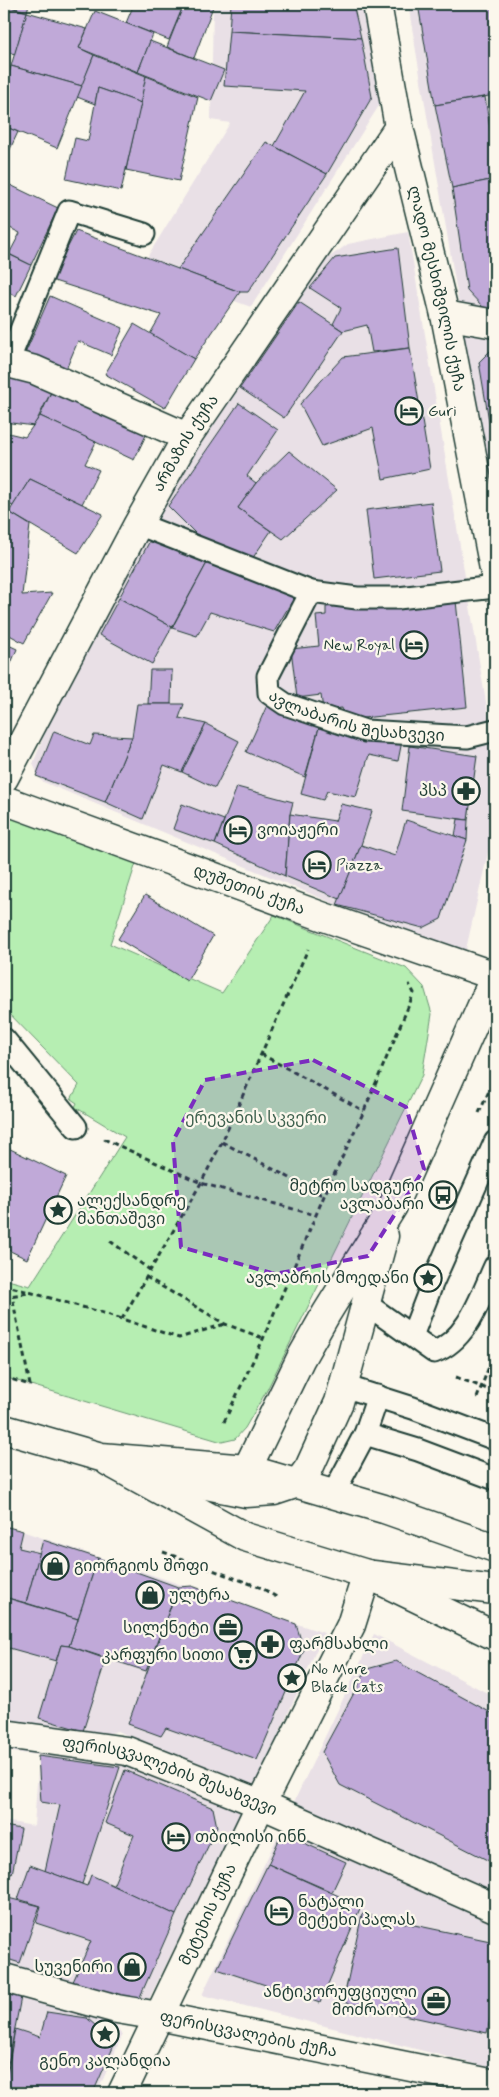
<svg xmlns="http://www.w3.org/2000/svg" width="499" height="2097" viewBox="0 0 499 2097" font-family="Mynerve,'Noto Sans Georgian',sans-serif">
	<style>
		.built { fill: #e9e0e6 }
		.green { fill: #b6eeb2; stroke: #6a9673 }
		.building { fill: #c0a9d8; stroke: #1f3d34 }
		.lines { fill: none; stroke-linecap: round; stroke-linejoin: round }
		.lane-casing { stroke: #1f3d34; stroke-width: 25 }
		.street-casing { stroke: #1f3d34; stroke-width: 31 }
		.secondary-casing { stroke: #1f3d34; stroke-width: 31 }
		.primary-casing { stroke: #1f3d34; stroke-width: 31 }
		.path { stroke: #1f3d34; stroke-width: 3; stroke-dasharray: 5 4; stroke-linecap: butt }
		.lane { stroke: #fbf7ec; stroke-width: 21 }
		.street { stroke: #fbf7ec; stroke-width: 28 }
		.secondary { stroke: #fbf7ec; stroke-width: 28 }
		.primary { stroke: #fbf7ec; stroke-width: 28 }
		.marked { fill: #7b2cbf; fill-opacity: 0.2; stroke: #7b2cbf; stroke-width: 4; stroke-dasharray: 10 6; stroke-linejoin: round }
		.labels { text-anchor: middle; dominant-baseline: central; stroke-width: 4.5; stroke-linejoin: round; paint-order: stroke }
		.street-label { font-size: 16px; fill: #1f3d34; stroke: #fbf7ec }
		.poi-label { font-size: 16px; fill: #1f3d34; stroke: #fbf7ec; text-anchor: start }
		.park-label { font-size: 16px; fill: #3d604d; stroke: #fbf7ec }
	</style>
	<rect width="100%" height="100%" fill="#fbf7ec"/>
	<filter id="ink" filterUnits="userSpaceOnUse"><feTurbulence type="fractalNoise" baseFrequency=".02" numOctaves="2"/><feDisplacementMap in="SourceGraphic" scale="10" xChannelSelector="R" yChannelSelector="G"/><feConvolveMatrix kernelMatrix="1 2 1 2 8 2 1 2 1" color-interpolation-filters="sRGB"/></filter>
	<g filter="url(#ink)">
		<g class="built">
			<polygon points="213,4 368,4 382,101 251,307 141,267 230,123 211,120"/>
			<polygon points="408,4 495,4 495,516"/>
			<polygon points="408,232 492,739 489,848 464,958 41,781 33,764 70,668 196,444 308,272 348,244"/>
			<polygon points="4,1525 324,1633 255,1787 117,1731 94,1738 4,1724"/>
			<polygon points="374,1634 495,1697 495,2069 202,1995"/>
			<polygon points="4,1745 101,1757 232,1800 241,1814 146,2005 4,1970 4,1821 34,1826 39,1755 4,1751"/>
			<polygon points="4,1989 116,2024 122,2036 97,2093 4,2093"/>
		</g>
		<polygon class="green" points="7,809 136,863 110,944 222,993 274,915 406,968 424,987 432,1014 422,1075 267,1390 245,1428 235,1439 222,1442 4,1377 4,1279 30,1286 125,1137 75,1107 77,1103 71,1099 79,1085 4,1008 4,817"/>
		<g class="building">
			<polygon points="4,4 29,4 27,12"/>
			<polygon points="134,4 184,4 169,40 126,23"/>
			<polygon points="184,4 214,4 194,58 167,47"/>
			<polygon points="231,4 353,4 361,38 229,31"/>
			<polygon points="418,4 495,4 495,95 435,105"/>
			<polygon points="4,5 27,12 15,54 4,51"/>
			<polygon points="95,11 153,34 138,72 79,48"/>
			<polygon points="27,12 87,29 79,48 94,55 82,86 11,66"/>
			<polygon points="229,31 361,38 372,97 327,174 274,146 305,91 224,86"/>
			<polygon points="150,41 224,70 211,101 138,72"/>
			<polygon points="94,55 146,76 141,103 98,88 95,104 77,97"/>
			<polygon points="11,66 82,86 57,148 4,126 4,91"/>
			<polygon points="146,76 198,97 179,181 126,170"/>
			<polygon points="98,88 141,103 121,191 66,179 75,138 88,141"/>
			<polygon points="485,97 495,160 495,179 452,188 435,105"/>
			<polygon points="4,126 18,132 4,162"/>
			<polygon points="266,142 327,174 248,292 240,292 178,269"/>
			<polygon points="495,179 495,310 483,307 467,290 452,188"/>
			<polygon points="4,182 58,208 31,265 9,254 20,233 4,225"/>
			<polygon points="76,231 240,292 194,359 150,334 161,315 51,280"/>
			<polygon points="398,248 410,348 372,352 367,325 343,331 333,324 341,308 310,288 335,258"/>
			<polygon points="4,252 31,265 16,296 4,290"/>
			<polygon points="50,296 123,328 111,355 78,341 64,374 24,356"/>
			<polygon points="299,302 343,331 284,418 240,388"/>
			<polygon points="134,324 194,359 165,408 105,374"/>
			<polygon points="495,346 495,456 479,362"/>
			<polygon points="410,348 430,469 383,479 373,428 322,446 300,404 343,357"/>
			<polygon points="4,374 54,386 34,426 4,422"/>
			<polygon points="54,386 148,431 134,460 40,416"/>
			<polygon points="239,403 278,430 247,476 256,483 238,508 271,531 250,562 200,538 168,506"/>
			<polygon points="40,416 96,442 85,464 99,470 82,504 30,479 13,506 4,502 4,442 8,433 25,437"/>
			<polygon points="289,451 337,490 283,539 238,508 256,483"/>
			<polygon points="30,479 103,514 78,553 9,512"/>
			<polygon points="431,502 440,571 374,579 366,510"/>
			<polygon points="4,512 9,512 30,525 22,595 52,593 24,643 4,632"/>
			<polygon points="153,535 207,563 172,627 119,598"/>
			<polygon points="207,563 296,594 274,632 210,612 197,636 172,628"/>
			<polygon points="119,598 172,627 152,664 99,635"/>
			<polygon points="456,601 467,707 344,720 342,708 323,710 321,695 297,698 291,649 319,646 316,616 326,615 326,607 374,602 374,609"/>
			<polygon points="4,643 17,649 4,680"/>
			<polygon points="150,670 172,670 171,704 148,704"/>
			<polygon points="269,701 320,724 305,777 246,752"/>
			<polygon points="137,704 184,704 179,718 206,724 182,772 164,765 143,819 105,802 132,737"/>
			<polygon points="206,724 239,741 215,788 182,772"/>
			<polygon points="320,724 402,741 398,761 369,755 356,797 327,791 323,800 301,794"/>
			<polygon points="54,731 90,745 94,735 132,737 105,802 36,776"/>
			<polygon points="410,746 477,756 468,820 402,811"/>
			<polygon points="237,787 293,802 290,814 285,876 215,844"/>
			<polygon points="182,804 224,820 215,844 173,829"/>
			<polygon points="341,804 372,811 361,845 340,899 285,876 290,814 335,821"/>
			<polygon points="458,819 468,820 467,840 455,836"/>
			<polygon points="406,820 467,840 441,919 423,928 337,905 361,845 395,856"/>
			<polygon points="145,895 213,936 187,981 118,939"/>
			<polygon points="4,1146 66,1176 27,1259 4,1248"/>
			<polygon points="4,1526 23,1531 19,1548 40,1553 26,1603 4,1597"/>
			<polygon points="43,1540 98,1558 78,1619 26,1603"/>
			<polygon points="98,1558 178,1587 146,1671 69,1646"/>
			<polygon points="192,1586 296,1624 304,1650 257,1760 166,1728 161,1736 128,1724 178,1587"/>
			<polygon points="4,1597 78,1619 69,1646 61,1645 56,1661 9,1648 4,1673"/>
			<polygon points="61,1645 69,1646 106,1659 83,1731 39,1718"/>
			<polygon points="396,1661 495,1715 495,1864 340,1785 322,1752 367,1669"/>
			<polygon points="38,1756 120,1767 82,1884 45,1871 60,1805 41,1802"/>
			<polygon points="125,1770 213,1808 217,1827 176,1915 113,1886 134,1835 105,1823"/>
			<polygon points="4,1826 21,1829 12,1874 4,1872"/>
			<polygon points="282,1833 346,1862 332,1892 268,1864"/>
			<polygon points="268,1864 361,1906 320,2003 217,1969"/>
			<polygon points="30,1865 87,1886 91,1875 176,1915 136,2006 72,1984 91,1941 36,1923 41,1906 18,1899"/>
			<polygon points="4,1897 40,1906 20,1963 4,1958"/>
			<polygon points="362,1914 495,1942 495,1995 487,2033 343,2002"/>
			<polygon points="4,1994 21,1997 4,2085"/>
			<polygon points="47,2012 87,2018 115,2043 93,2093 4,2093 15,2029 40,2037"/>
		</g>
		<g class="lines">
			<g class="lane-casing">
				<g id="lane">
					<polyline points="8,362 69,211 144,234"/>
					<polyline points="138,524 311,592 357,598 398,598 495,587"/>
					<path id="s1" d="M311,592l-43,84 1,17 16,11 80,27 102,6 28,-7"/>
					<polyline points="4,1039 76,1127"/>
					<path d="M365,1303l69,49c34,-12 47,-56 61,-86"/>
					<polyline points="412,1336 432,1284 495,1142"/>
					<polyline points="344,1386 413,1408 495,1439"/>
					<polyline points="365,1434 418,1450 495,1479"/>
					<polyline points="333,1494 365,1434 378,1396"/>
				</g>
			</g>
			<g class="street-casing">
				<g id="street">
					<polyline points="445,315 495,324"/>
					<polyline points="4,362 35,370 187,437"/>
					<path id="s2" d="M4,778l134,-254 49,-87 212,-310"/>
					<path id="s3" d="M4,800l320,117 171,59"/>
					<path id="s4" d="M4,1734l123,17 134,53 234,104"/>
					<path id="s5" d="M4,1978l113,31 42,7 336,68"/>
					<path id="s6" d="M122,2093l139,-289 90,-179 16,-51"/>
				</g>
			</g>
			<g class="secondary-casing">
				<g id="secondary">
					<path id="s7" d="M377,4l22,123 46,188 50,259"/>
					<polyline points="133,1466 181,1480 246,1493 274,1491 298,1483 309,1468 339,1402 384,1236"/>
					<polyline points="247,1469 301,1358 326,1314 393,1206 495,976"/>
					<polyline points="373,1575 495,1590"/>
				</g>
			</g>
			<g class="primary-casing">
				<g id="primary">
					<polyline points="4,1429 101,1457 247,1469 384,1509 495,1548"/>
					<polyline points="109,1462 245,1537 367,1574 495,1636"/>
				</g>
			</g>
			<g class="path">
				<polyline points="261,1054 364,1111"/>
				<polyline points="479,1113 495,1078"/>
				<polyline points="104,1139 201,1183 315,1215"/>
				<polyline points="222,1142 324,1196"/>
				<polyline points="110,1241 150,1270"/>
				<polyline points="146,1277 225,1324 263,1338"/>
				<polyline points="4,1285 107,1314 179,1338 225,1324"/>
				<polyline points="4,1297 28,1293"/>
				<polyline points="122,1319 201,1183 222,1142 308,949"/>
				<polyline points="4,1377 30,1385 12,1296"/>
				<polyline points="456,1377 495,1392"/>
				<polyline points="477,1398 495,1351"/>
				<polyline points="224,1422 260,1346 324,1196 364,1111 414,993 409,984"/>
				<polyline points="163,1552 262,1588 278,1598"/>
			</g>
			<use href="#lane" class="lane"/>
			<use href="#street" class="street"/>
			<use href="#secondary" class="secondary"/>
			<use href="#primary" class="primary"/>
		</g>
	</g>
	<path class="marked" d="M313,1060l93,47 18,62 -56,87 -93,18 -94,-27 -8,-106 32,-61z"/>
	<defs>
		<g id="hotel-ring" transform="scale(1.4375)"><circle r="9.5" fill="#fbf7ec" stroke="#1f3d34" stroke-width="1.5"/><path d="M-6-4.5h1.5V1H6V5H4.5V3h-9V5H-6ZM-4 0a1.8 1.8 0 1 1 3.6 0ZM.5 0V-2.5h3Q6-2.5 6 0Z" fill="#1f3d34"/></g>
		<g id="pharmacy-ring" transform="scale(1.4375)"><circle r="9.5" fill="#fbf7ec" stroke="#1f3d34" stroke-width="1.5"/><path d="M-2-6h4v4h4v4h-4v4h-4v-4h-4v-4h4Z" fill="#1f3d34"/></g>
		<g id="bus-ring" transform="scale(1.4375)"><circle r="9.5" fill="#fbf7ec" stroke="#1f3d34" stroke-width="1.5"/><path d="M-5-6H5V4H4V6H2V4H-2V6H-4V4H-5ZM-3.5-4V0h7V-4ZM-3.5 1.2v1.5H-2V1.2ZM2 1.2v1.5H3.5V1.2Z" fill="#1f3d34"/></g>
		<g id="sight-ring" transform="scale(1.4375)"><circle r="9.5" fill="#fbf7ec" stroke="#1f3d34" stroke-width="1.5"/><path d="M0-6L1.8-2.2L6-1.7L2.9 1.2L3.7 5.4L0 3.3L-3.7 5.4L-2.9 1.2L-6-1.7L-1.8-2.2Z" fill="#1f3d34"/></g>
		<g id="shop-ring" transform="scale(1.4375)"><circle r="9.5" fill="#fbf7ec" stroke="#1f3d34" stroke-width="1.5"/><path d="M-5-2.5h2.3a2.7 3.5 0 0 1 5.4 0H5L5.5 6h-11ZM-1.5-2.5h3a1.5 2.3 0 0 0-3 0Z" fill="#1f3d34"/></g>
		<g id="office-ring" transform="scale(1.4375)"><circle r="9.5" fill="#fbf7ec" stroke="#1f3d34" stroke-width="1.5"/><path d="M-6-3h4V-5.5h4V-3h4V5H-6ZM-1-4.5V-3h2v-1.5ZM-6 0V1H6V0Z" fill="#1f3d34"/></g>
		<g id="supermarket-ring" transform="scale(1.4375)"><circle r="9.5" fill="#fbf7ec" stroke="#1f3d34" stroke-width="1.5"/><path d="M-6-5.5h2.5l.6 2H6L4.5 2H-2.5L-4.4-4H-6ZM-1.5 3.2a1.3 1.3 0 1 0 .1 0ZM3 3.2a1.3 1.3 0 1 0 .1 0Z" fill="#1f3d34"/></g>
	</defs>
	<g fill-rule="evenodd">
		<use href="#hotel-ring" x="409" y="411"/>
		<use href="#hotel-ring" x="414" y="645"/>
		<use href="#pharmacy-ring" x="466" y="791"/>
		<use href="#hotel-ring" x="238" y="830"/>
		<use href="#hotel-ring" x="317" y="865"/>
		<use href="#bus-ring" x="443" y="1195"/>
		<use href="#sight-ring" x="58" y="1210"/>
		<use href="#sight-ring" x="428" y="1278"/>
		<use href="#shop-ring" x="55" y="1566"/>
		<use href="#shop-ring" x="150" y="1595"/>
		<use href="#office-ring" x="228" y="1628"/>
		<use href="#pharmacy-ring" x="270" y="1644"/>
		<use href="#supermarket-ring" x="243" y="1655"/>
		<use href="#sight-ring" x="292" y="1678"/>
		<use href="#hotel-ring" x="176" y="1837"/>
		<use href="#hotel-ring" x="279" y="1911"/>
		<use href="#shop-ring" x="132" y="1967"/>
		<use href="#office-ring" x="436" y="2001"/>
		<use href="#sight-ring" x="105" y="2034"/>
	</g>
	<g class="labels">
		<g class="street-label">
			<text stroke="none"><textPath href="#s7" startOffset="291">ლადო მესხიშვილის ქუჩა</textPath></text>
			<text stroke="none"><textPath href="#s2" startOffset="381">არმაზის ქუჩა</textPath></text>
			<text stroke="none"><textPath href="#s1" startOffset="204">ავლაბარის შესახვევი</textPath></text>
			<text stroke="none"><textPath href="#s3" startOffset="261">დუშეთის ქუჩა</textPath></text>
			<text stroke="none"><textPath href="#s4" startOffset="172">ფერისცვალების შესახვევი</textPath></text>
			<text stroke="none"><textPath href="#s6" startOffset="198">მეტეხის ქუჩა</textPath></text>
			<text stroke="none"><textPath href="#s5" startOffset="251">ფერისცვალების ქუჩა</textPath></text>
		</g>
		<g class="poi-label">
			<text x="428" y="411">Guri</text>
			<text x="395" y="645" text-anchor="end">New Royal</text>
			<text x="447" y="791" text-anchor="end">პსპ</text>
			<text x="257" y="830">ვოიაჟერი</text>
			<text x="336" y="865">Piazza</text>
			<text x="424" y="1186" text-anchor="end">მეტრო სადგური<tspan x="424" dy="18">ავლაბარი</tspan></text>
			<text x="77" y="1201">ალექსანდრე<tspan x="77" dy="18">მანთაშევი</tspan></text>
			<text x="409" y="1278" text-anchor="end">ავლაბრის მოედანი</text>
			<text x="74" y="1566">გიორგიოს შოფი</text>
			<text x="169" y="1595">ულტრა</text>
			<text x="209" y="1628" text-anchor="end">სილქნეტი</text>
			<text x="289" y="1644">ფარმსახლი</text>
			<text x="224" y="1655" text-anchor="end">კარფური სითი</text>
			<text x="311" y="1669">No More<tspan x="311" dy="18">Black Cats</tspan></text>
			<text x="195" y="1837">თბილისი ინნ</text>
			<text x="298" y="1902">ნატალი<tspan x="298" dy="18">მეტეხი პალას</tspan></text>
			<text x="113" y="1967" text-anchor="end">სუვენირი</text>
			<text x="417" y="1992" text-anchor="end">ანტიკორუფციული<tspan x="417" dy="18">მოძრაობა</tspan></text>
			<text x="105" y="2061" text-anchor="middle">გენო კალანდია</text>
		</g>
		<g class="park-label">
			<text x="256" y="1118">ერევანის სკვერი</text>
		</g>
	</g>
	<rect width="499" height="2097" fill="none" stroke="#fbf7ec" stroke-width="20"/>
	<rect x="10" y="10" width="479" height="2077" fill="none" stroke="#1f3d34" stroke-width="2" filter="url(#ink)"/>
</svg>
